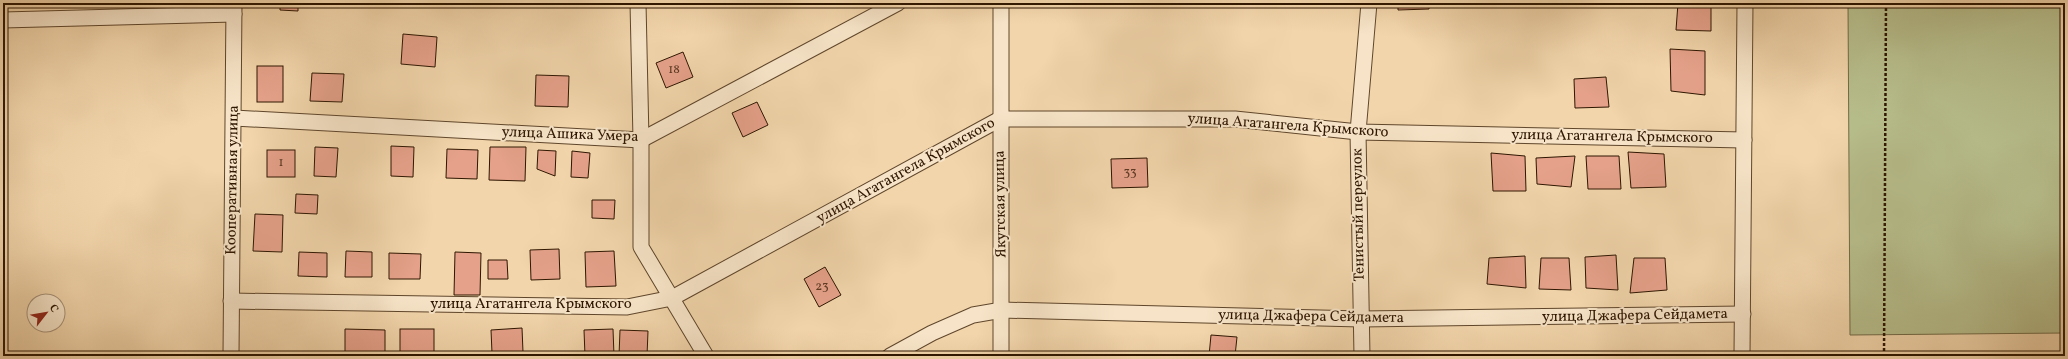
<svg xmlns="http://www.w3.org/2000/svg" width="2068" height="359" viewBox="0 0 2068 359" font-family="Vollkorn,serif">
	<style>
		.green { fill: #b7be8c; stroke: #726a46 }
		.building { fill: #e5a18a; stroke: #2e1600 }
		.lines { fill: none; stroke-linecap: round; stroke-linejoin: round }
		.minor-casing { stroke: #5f462b; stroke-width: 17 }
		.path { stroke: #2e1600; stroke-width: 2.5; stroke-dasharray: 3 2; stroke-linecap: butt }
		.minor { stroke: #f7e4c8; stroke-width: 15 }
		.labels { text-anchor: middle; dominant-baseline: central; stroke-width: 4; stroke-linejoin: round; paint-order: stroke }
		.number-label { font-size: 13px; fill: #5c3922 }
		.street-label { font-size: 15px; fill: #2e1600; stroke: #f7e4c8 }
	</style>
	<rect width="100%" height="100%" fill="#f2d5ab"/>
	<filter id="stains"><feTurbulence type="fractalNoise" baseFrequency=".005" numOctaves="4"/><feColorMatrix values="0 0 0 0 .2 0 0 0 0 .09 0 0 0 0 .02 0 0 0 .5 -.17"/></filter>
	<radialGradient id="worn" r=".72"><stop offset=".6" stop-color="#630" stop-opacity="0"/><stop offset="1" stop-color="#630" stop-opacity=".3"/></radialGradient>
	<polygon class="green" points="1848,3 2065,3 2065,333 1850,335"/>
	<g class="building">
		<polygon points="280,3 298,3 298,11 280,10"/>
		<polygon points="394,3 433,3 433,7 394,5"/>
		<rect x="506" y="3" width="20" height="4"/>
		<polygon points="1398,3 1429,3 1429,9 1398,10"/>
		<polygon points="1481,3 1518,3 1519,6 1481,5"/>
		<polygon points="1678,3 1711,3 1711,31 1676,30"/>
		<polygon points="403,34 437,37 435,67 401,64"/>
		<polygon points="1670,49 1705,51 1705,95 1671,91"/>
		<polygon points="683,52 693,77 666,88 656,63"/>
		<rect x="257" y="66" width="26" height="36"/>
		<polygon points="312,73 344,74 342,102 310,101"/>
		<polygon points="536,75 569,76 568,107 535,106"/>
		<polygon points="1606,77 1609,107 1575,108 1574,79"/>
		<polygon points="757,102 768,125 743,137 732,113"/>
		<polygon points="391,146 414,147 413,177 391,176"/>
		<polygon points="315,147 338,148 336,177 314,176"/>
		<polygon points="490,147 526,147 525,181 489,180"/>
		<polygon points="447,149 478,150 477,179 446,178"/>
		<rect x="267" y="150" width="28" height="27"/>
		<polygon points="538,150 556,151 555,176 537,169"/>
		<polygon points="572,151 590,153 588,178 571,177"/>
		<polygon points="1628,152 1664,154 1666,187 1631,188"/>
		<polygon points="1491,153 1525,156 1526,191 1493,191"/>
		<polygon points="1575,156 1571,187 1537,184 1536,158"/>
		<polygon points="1586,156 1619,156 1621,189 1588,189"/>
		<polygon points="1147,158 1148,187 1112,188 1111,159"/>
		<polygon points="296,194 318,195 317,214 295,213"/>
		<polygon points="592,200 615,200 614,219 592,218"/>
		<polygon points="255,214 283,215 282,252 253,251"/>
		<polygon points="559,249 560,279 531,280 530,250"/>
		<polygon points="346,251 372,252 372,277 345,277"/>
		<polygon points="614,251 616,286 586,287 585,252"/>
		<polygon points="299,252 327,253 327,277 298,276"/>
		<polygon points="455,252 481,253 480,295 454,295"/>
		<polygon points="389,253 421,254 420,279 389,279"/>
		<polygon points="1616,255 1618,290 1586,288 1585,257"/>
		<polygon points="1525,256 1526,288 1487,284 1489,258"/>
		<polygon points="1541,258 1569,258 1571,290 1539,289"/>
		<polygon points="1634,258 1665,258 1667,290 1630,293"/>
		<polygon points="488,260 507,260 508,279 488,279"/>
		<polygon points="825,267 841,295 819,307 804,279"/>
		<polygon points="522,328 523,352 492,353 491,330"/>
		<polygon points="345,329 385,330 385,356 345,356"/>
		<rect x="400" y="329" width="34" height="27"/>
		<polygon points="613,329 614,356 585,356 584,330"/>
		<polygon points="620,330 648,331 647,356 619,356"/>
		<polygon points="1211,335 1237,337 1235,356 1209,356"/>
	</g>
	<g class="lines">
		<g class="minor-casing">
			<g id="minor">
				<polyline points="638,3 641,140 641,247 706,356"/>
				<polyline points="3,20 234,14"/>
				<polyline points="234,118 641,140 898,3"/>
				<polyline points="231,301 627,307 672,298 1000,119 1235,119 1358,132 1744,140"/>
				<polyline points="231,356 234,3"/>
				<polyline points="890,356 932,333 973,315 1002,310 1361,319 1743,314"/>
				<polyline points="1001,356 1001,3"/>
				<polyline points="1362,356 1358,132 1369,3"/>
				<polyline points="1742,356 1745,3"/>
			</g>
		</g>
		<polyline class="path" points="1884,356 1886,3"/>
		<use href="#minor" class="minor"/>
	</g>
	<g class="labels">
		<g class="number-label">
			<text x="674" y="70">18</text>
			<text x="281" y="163">1</text>
			<text x="1130" y="173">33</text>
			<text x="822" y="287">23</text>
		</g>
		<g class="street-label">
			<text transform="translate(1288 126) rotate(4)">улица Агатангела Крымского</text>
			<text transform="translate(570 135) rotate(2)">улица Ашика Умера</text>
			<text transform="translate(1612 137) rotate(1)">улица Агатангела Крымского</text>
			<text transform="translate(906 171) rotate(-29)">улица Агатангела Крымского</text>
			<text transform="translate(233 180) rotate(-89)">Кооперативная улица</text>
			<text transform="translate(1001 204) rotate(-91)">Якутская улица</text>
			<text transform="translate(1359 215) rotate(-91)">Тенистый переулок</text>
			<text x="531" y="304">улица Агатангела Крымского</text>
			<text transform="translate(1635 316) rotate(-1)">улица Джафера Сейдамета</text>
			<text transform="translate(1311 317) rotate(1)">улица Джафера Сейдамета</text>
		</g>
	</g>
	<rect width="2068" height="359" fill="none" stroke="#f2d5ab" stroke-width="16"/>
	<rect x="4" y="4" width="2060" height="351" fill="none" stroke="#2e1600" stroke-width="2"/>
	<rect x="8" y="8" width="2052" height="343" fill="none" stroke="#2e1600"/>
	<g transform="translate(46 313) rotate(59)"><circle r="19" fill="#f7e4c8" stroke="#a79278"/>
	<path d="M0-3L7 15L0 10L-7 15Z" fill="#8f2418"/>
	<text y="-6" font-size="11" font-weight="bold" text-anchor="middle" fill="#2e1600">С</text>
	</g>
	<rect width="100%" height="100%" filter="url(#stains)"/>
	<rect width="100%" height="100%" fill="url(#worn)"/>
</svg>
